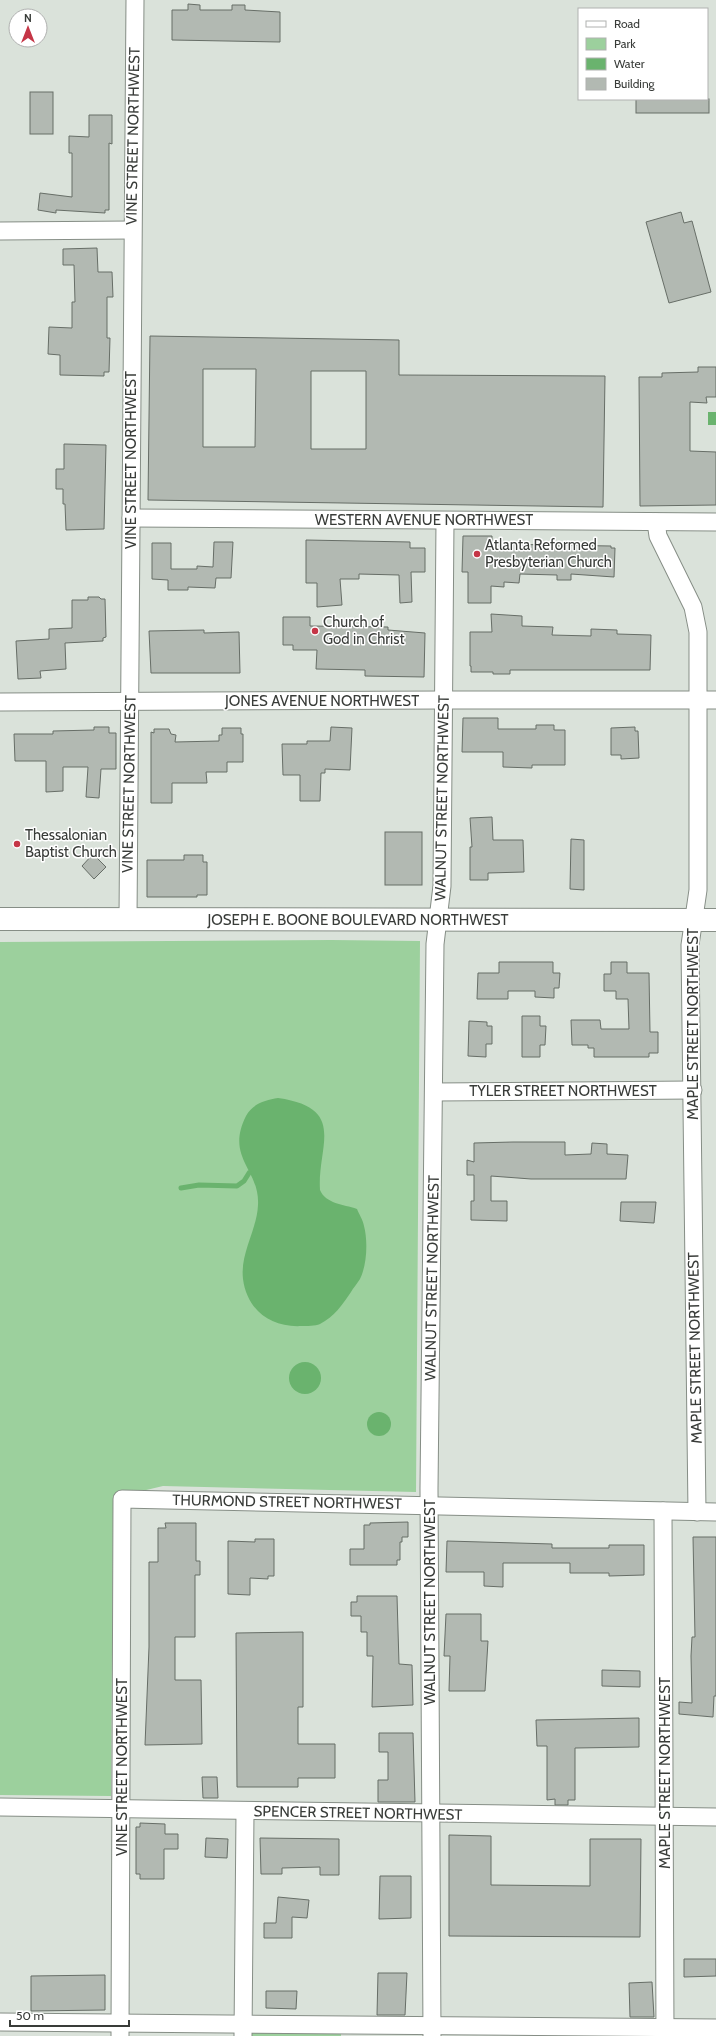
<svg xmlns="http://www.w3.org/2000/svg" width="716" height="2036" viewBox="0 0 716 2036" font-family="Cabin,sans-serif">
	<style>
		.green { fill: #9cd09d }
		.water { fill: #6ab36e }
		.lines { fill: none; stroke-linecap: round; stroke-linejoin: round }
		.stream { stroke: #6ab36e; stroke-width: 5 }
		.building { fill: #b2b9b2; stroke: #676e67; fill-rule: evenodd }
		.street-casing { stroke: #868e86; stroke-width: 19 }
		.secondary-casing { stroke: #868e86; stroke-width: 24 }
		.street { stroke: #fff; stroke-width: 17 }
		.secondary { stroke: #fff; stroke-width: 22 }
		.poi-dot { fill: #c53546; stroke: #fff; stroke-width: 1.5 }
		.labels { text-anchor: middle; dominant-baseline: central; stroke-width: 3; stroke-linejoin: round; paint-order: stroke }
		.street-label { font-size: 15px; fill: #393c39; stroke: #fff }
		.poi-label { font-size: 15px; fill: #393c39; stroke: #fff; text-anchor: start }
	</style>
	<rect width="100%" height="100%" fill="#dae2da"/>
	<g class="green">
		<polygon points="331,940 420,941 416,1492 163,1486 117,1497 113,1507 111,1796 0,1795 0,942"/>
		<rect x="249" y="2033" width="92" height="3"/>
	</g>
	<g class="water">
		<rect x="708" y="412" width="8" height="13"/>
		<path d="M278,1098c70,10 39,48 42,92 6,14 23,14 37,19 2,5 6,11 7,17 4,15 3,39 -4,53 -3,5 -7,9 -9,13 -8,12 -17,25 -31,32 -5,2 -13,2 -18,2 -31,2 -55,-16 -59,-47 -3,-26 14,-49 15,-74 2,-36 -33,-47 -12,-89 6,-12 19,-16 32,-18z"/>
		<circle cx="305" cy="1378" r="16"/>
		<circle cx="379" cy="1424" r="12"/>
	</g>
	<g class="lines">
		<polyline class="stream" points="181,1188 199,1185 237,1186 244,1181 249,1173"/>
	</g>
	<g class="building">
		<polygon points="188,4 200,5 200,10 232,10 232,5 245,5 245,10 280,12 280,42 172,40 172,10 188,10"/>
		<rect x="30" y="92" width="23" height="42"/>
		<rect x="636" y="99" width="73" height="14"/>
		<polygon points="89,115 112,115 112,144 109,143 109,210 105,210 105,213 56,210 56,213 38,210 40,193 72,197 72,153 69,153 69,136 89,137"/>
		<polygon points="681,212 684,223 692,221 711,292 669,303 646,222"/>
		<polygon points="97,248 98,272 112,272 113,297 107,297 107,338 110,338 109,372 104,372 104,376 60,375 60,355 48,354 49,327 72,328 72,302 75,302 74,265 63,265 63,249"/>
		<path d="M150,336l249,4v35l206,1 -2,131 -455,-7zM203,369h53l-1,78h-52zM311,371h55v78h-55z"/>
		<polygon points="698,367 716,367 716,397 706,397 707,403 690,402 690,451 716,452 716,505 640,506 639,377 662,377 662,373 698,372"/>
		<polygon points="64,444 106,445 104,529 66,530 65,504 63,504 63,489 56,489 56,469 64,469"/>
		<polygon points="463,536 492,536 492,544 611,546 611,548 615,548 614,577 571,574 571,580 557,580 557,575 520,574 519,583 504,582 504,587 491,586 491,603 468,603 468,572 462,572"/>
		<polygon points="306,540 410,542 410,548 425,548 425,572 411,572 412,602 400,603 399,575 359,574 359,579 340,579 342,605 317,607 317,583 306,583"/>
		<polygon points="214,542 233,542 231,578 216,578 215,588 188,587 188,590 168,590 168,580 152,579 152,543 171,543 171,569 197,569 197,566 213,567"/>
		<polygon points="88,597 99,597 101,599 105,599 106,637 103,638 103,641 65,643 66,669 40,671 41,678 18,679 16,641 49,639 49,629 72,628 72,600 88,600"/>
		<polygon points="491,614 522,616 522,626 553,627 552,635 591,636 591,629 617,630 617,634 651,635 650,670 510,670 510,674 493,674 493,672 471,672 471,666 470,666 470,632 492,632"/>
		<polygon points="283,617 310,617 310,626 388,627 388,630 425,633 424,677 365,676 365,670 316,669 317,650 293,650 293,645 283,645"/>
		<polygon points="204,630 204,633 239,632 240,673 151,673 149,631"/>
		<polygon points="463,718 498,718 498,729 536,729 536,725 554,725 554,730 565,730 565,765 532,765 532,768 503,767 503,752 462,752"/>
		<polygon points="94,727 109,727 109,733 116,733 116,769 101,769 99,798 86,797 88,767 63,767 63,791 46,792 46,761 15,761 14,734 53,734 53,731 94,730"/>
		<polygon points="331,727 352,728 350,770 325,769 325,773 321,773 320,801 300,801 300,775 283,775 282,744 307,744 307,741 330,741"/>
		<polygon points="635,727 635,731 638,731 639,758 621,759 621,755 611,755 611,728"/>
		<polygon points="222,728 241,728 241,734 243,734 243,762 227,762 227,772 206,772 207,783 172,783 172,803 151,803 151,732 154,733 154,729 169,729 171,734 176,735 175,742 219,741 219,735 222,735"/>
		<polygon points="492,817 493,840 523,840 524,872 488,873 488,880 470,880 470,847 472,847 470,818"/>
		<rect x="385" y="832" width="37" height="53"/>
		<polygon points="571,839 584,840 584,890 570,889"/>
		<polygon points="93,854 106,867 94,879 82,866"/>
		<polygon points="184,855 203,855 203,862 207,862 207,895 197,895 197,897 147,897 147,860 184,860"/>
		<polygon points="499,962 553,962 553,973 560,973 559,988 554,988 554,998 535,997 535,991 508,991 508,999 477,999 478,973 499,973"/>
		<polygon points="611,962 627,962 627,973 649,973 650,1032 658,1032 658,1053 649,1053 649,1057 594,1057 594,1048 588,1048 588,1045 572,1045 571,1020 600,1020 601,1029 629,1029 628,999 616,999 616,991 604,991 604,974 611,974"/>
		<polygon points="522,1016 540,1016 540,1026 546,1026 545,1045 540,1045 540,1057 522,1057"/>
		<polygon points="469,1021 487,1022 487,1026 492,1026 492,1044 486,1044 486,1057 468,1056"/>
		<polygon points="513,1142 565,1142 565,1155 591,1154 592,1143 607,1144 607,1154 628,1155 626,1179 531,1179 491,1176 491,1201 507,1201 507,1221 471,1220 471,1201 474,1201 474,1175 467,1175 467,1160 474,1162 474,1143"/>
		<polygon points="621,1202 656,1202 654,1223 620,1221"/>
		<polygon points="408,1522 408,1537 402,1537 402,1542 400,1542 400,1560 397,1560 397,1565 350,1565 350,1549 364,1549 364,1525 370,1525 370,1523"/>
		<polygon points="165,1523 196,1523 196,1561 200,1561 200,1575 195,1575 195,1637 175,1637 175,1680 201,1680 202,1744 145,1745 149,1647 149,1562 158,1562 158,1528 166,1528"/>
		<polygon points="693,1537 716,1537 716,1696 714,1696 713,1717 679,1714 679,1702 692,1703 691,1656 692,1637 695,1637"/>
		<polygon points="255,1539 274,1539 274,1576 268,1576 268,1579 250,1578 250,1595 228,1594 228,1541 255,1542"/>
		<polygon points="447,1541 552,1544 552,1548 609,1548 609,1545 644,1545 644,1575 609,1576 609,1573 570,1573 570,1563 503,1563 503,1587 484,1586 484,1572 446,1572"/>
		<polygon points="357,1596 397,1596 399,1664 412,1665 413,1705 372,1707 373,1656 367,1656 367,1632 361,1632 361,1616 351,1616 351,1602 357,1602"/>
		<polygon points="446,1614 481,1614 481,1641 488,1641 485,1691 449,1691 450,1656 444,1656"/>
		<polygon points="303,1632 303,1707 298,1707 298,1744 335,1744 335,1778 298,1778 298,1787 237,1787 236,1633"/>
		<polygon points="602,1670 640,1671 640,1687 602,1686"/>
		<polygon points="639,1718 639,1747 575,1748 575,1800 568,1800 568,1805 555,1805 555,1799 547,1800 547,1746 537,1746 536,1720"/>
		<polygon points="379,1733 413,1733 415,1802 378,1802 378,1780 388,1780 388,1752 379,1752"/>
		<polygon points="202,1777 217,1777 218,1798 203,1798"/>
		<polygon points="140,1823 165,1824 165,1834 178,1834 178,1849 164,1849 164,1879 140,1879 140,1874 136,1874 136,1827 140,1827"/>
		<polygon points="449,1835 491,1836 491,1885 590,1886 590,1839 641,1839 640,1937 449,1936"/>
		<polygon points="206,1838 228,1839 227,1858 205,1857"/>
		<polygon points="260,1838 339,1839 339,1875 320,1875 320,1867 282,1868 282,1874 261,1874"/>
		<polygon points="380,1876 411,1876 411,1918 379,1919"/>
		<polygon points="278,1897 309,1900 307,1918 292,1917 292,1938 264,1938 264,1923 276,1923"/>
		<polygon points="684,1959 716,1959 716,1976 684,1977"/>
		<polygon points="378,1973 407,1973 405,2015 377,2015"/>
		<polygon points="105,1975 105,2010 31,2011 31,1976"/>
		<polygon points="652,1982 654,2017 630,2017 629,1983"/>
		<polygon points="266,1991 297,1991 296,2009 266,2008"/>
	</g>
	<g class="lines">
		<g class="street-casing">
			<g id="street">
				<polyline points="0,231 132,230"/>
				<polyline points="131,518 716,522"/>
				<polyline points="656,522 658,536 693,607 698,632 698,890 690,945 697,1512"/>
				<polyline points="0,702 444,700 716,700"/>
				<polyline points="128,919 135,0"/>
				<polyline points="434,1092 693,1090"/>
				<polyline points="663,1511 665,2036"/>
				<polyline points="0,1807 716,1817"/>
				<polyline points="0,2022 716,2028"/>
				<polyline points="120,2036 122,1499 716,1512"/>
				<polyline points="243,2036 245,1812"/>
				<polyline points="432,2036 429,1489 435,944 442,886 445,521"/>
			</g>
		</g>
		<g class="secondary-casing">
			<polyline id="secondary" points="0,919 716,920"/>
		</g>
		<use href="#street" class="street"/>
		<use href="#secondary" class="secondary"/>
	</g>
	<g class="poi-dot">
		<circle cx="477" cy="554" r="4"/>
		<circle cx="315" cy="631" r="4"/>
		<circle cx="17" cy="844" r="4"/>
	</g>
	<g class="labels">
		<g class="street-label">
			<text transform="translate(133 136) rotate(-89)">VINE STREET NORTHWEST</text>
			<text transform="translate(131 460) rotate(-90)">VINE STREET NORTHWEST</text>
			<text x="424" y="520">WESTERN AVENUE NORTHWEST</text>
			<text x="322" y="701">JONES AVENUE NORTHWEST</text>
			<text transform="translate(129 784) rotate(-89)">VINE STREET NORTHWEST</text>
			<text transform="translate(442 798) rotate(-89)">WALNUT STREET NORTHWEST</text>
			<text x="358" y="920">JOSEPH E. BOONE BOULEVARD NORTHWEST</text>
			<text transform="translate(693 1024) rotate(-90)">MAPLE STREET NORTHWEST</text>
			<text x="563" y="1091">TYLER STREET NORTHWEST</text>
			<text transform="translate(432 1278) rotate(-89)">WALNUT STREET NORTHWEST</text>
			<text transform="translate(695 1348) rotate(-91)">MAPLE STREET NORTHWEST</text>
			<text transform="translate(287 1502) rotate(1)">THURMOND STREET NORTHWEST</text>
			<text transform="translate(430 1602) rotate(-90)">WALNUT STREET NORTHWEST</text>
			<text transform="translate(122 1767) rotate(-90)">VINE STREET NORTHWEST</text>
			<text transform="translate(665 1773) rotate(-90)">MAPLE STREET NORTHWEST</text>
			<text transform="translate(358 1813) rotate(1)">SPENCER STREET NORTHWEST</text>
		</g>
		<g class="poi-label">
			<text x="485" y="545">Atlanta Reformed<tspan x="485" dy="17">Presbyterian Church</tspan></text>
			<text x="323" y="622">Church of<tspan x="323" dy="17">God in Christ</tspan></text>
			<text x="25" y="835">Thessalonian<tspan x="25" dy="17">Baptist Church</tspan></text>
		</g>
	</g>
	<rect x="578" y="8" width="130" height="92" fill="#ffffff" stroke="#b0b1b0"/>
	<rect x="586" y="21" width="20" height="6" fill="#ffffff" stroke="#b0b1b0"/>
	<text x="614" y="28" font-size="12" fill="#393c39">Road</text>
	<rect x="586" y="38" width="20" height="12" fill="#9cd09d" stroke="#b0b1b0"/>
	<text x="614" y="48" font-size="12" fill="#393c39">Park</text>
	<rect x="586" y="58" width="20" height="12" fill="#6ab36e" stroke="#b0b1b0"/>
	<text x="614" y="68" font-size="12" fill="#393c39">Water</text>
	<rect x="586" y="78" width="20" height="12" fill="#b2b9b2" stroke="#b0b1b0"/>
	<text x="614" y="88" font-size="12" fill="#393c39">Building</text>
	<g transform="translate(28 28)"><circle r="19" fill="#ffffff" stroke="#b0b1b0"/>
	<path d="M0-3L7 15L0 10L-7 15Z" fill="#c53546"/>
	<text y="-6" font-size="11" font-weight="bold" text-anchor="middle" fill="#393c39">N</text>
	</g>
	<path d="M10 2020v6h119v-6" fill="none" stroke="#393c39" stroke-width="2"/>
	<text x="16" y="2020" font-size="12" fill="#393c39" stroke="#ffffff" stroke-width="3" paint-order="stroke">50 m</text>
</svg>
